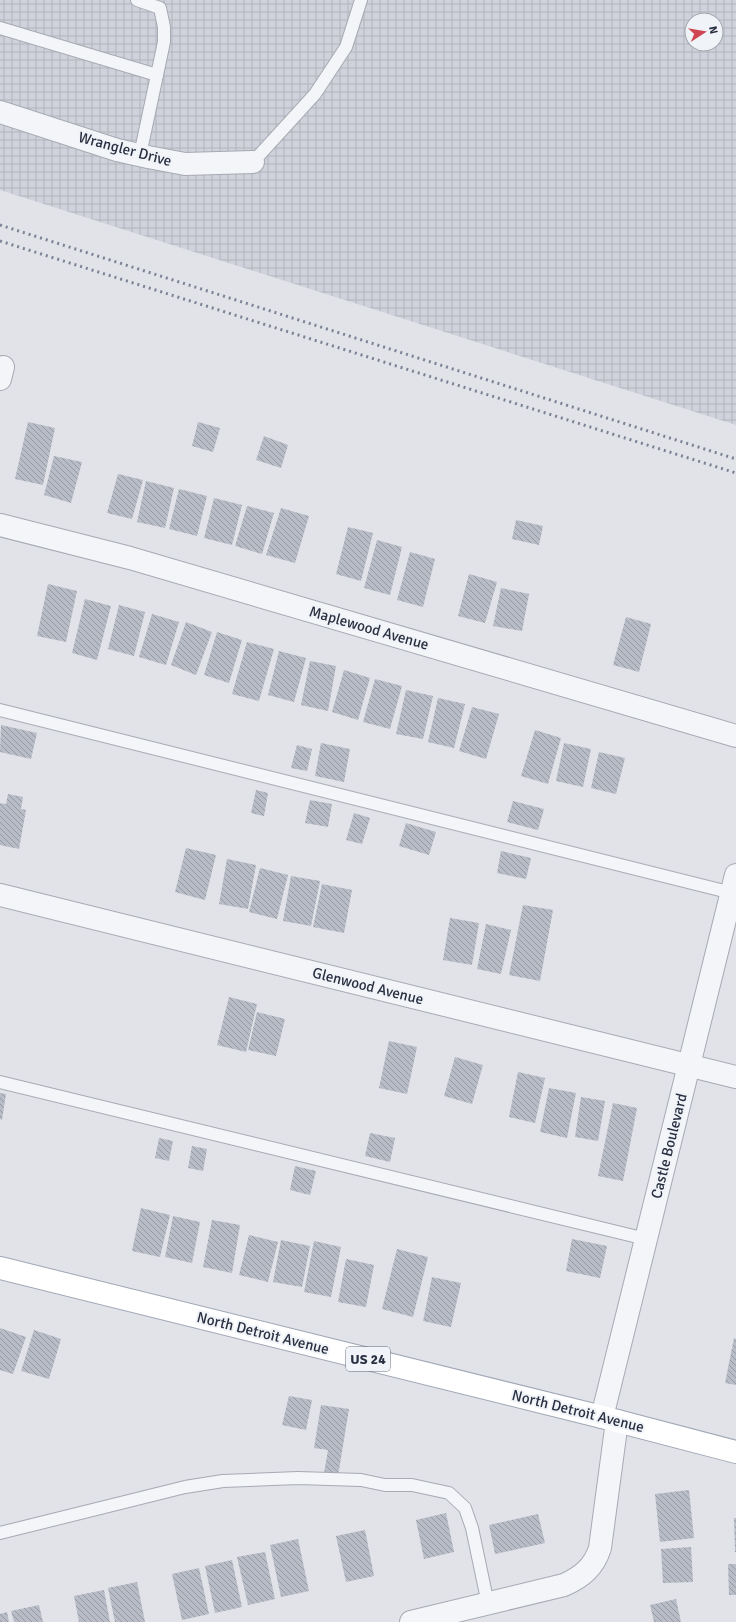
<svg xmlns="http://www.w3.org/2000/svg" width="736" height="1622" viewBox="0 0 736 1622" font-family="Signika,sans-serif">
	<style>
		.industrial { fill: url(#industrial-grid); fill-rule: evenodd }
		.building { fill: url(#building-back-hatch) }
		.lines { fill: none; stroke-linecap: round; stroke-linejoin: round }
		.service-casing { stroke: #a6aab3; stroke-width: 14 }
		.minor-casing { stroke: #a6aab3; stroke-width: 24 }
		.tertiary-casing { stroke: #a6aab3; stroke-width: 24 }
		.primary-casing { stroke: #a0a7b5; stroke-width: 24 }
		.service { stroke: #f3f5f8; stroke-width: 12 }
		.minor { stroke: #f3f5f8; stroke-width: 22 }
		.tertiary { stroke: #f3f5f8; stroke-width: 22 }
		.primary { stroke: #fff; stroke-width: 22 }
		.rail { stroke: #7a8293; stroke-width: 3; stroke-dasharray: 2 4; stroke-linecap: butt }
		.labels { text-anchor: middle; dominant-baseline: central; stroke-width: 4; stroke-linejoin: round; paint-order: stroke }
		.shield { fill: #f0f3f7; stroke: #656a78; stroke-width: 1 }
		.shield-label { font-size: 14px; font-weight: bold; fill: #293041 }
		.street-label { font-size: 15px; fill: #293041; stroke: #f0f3f7 }
	</style>
	<defs>
		<pattern id="industrial-grid" width="8" height="8" patternUnits="userSpaceOnUse"><rect width="8" height="8" fill="#cfd2db"/><path d="M0 4h8M4 0v8" fill="none" stroke="#b2b5bd"/></pattern>
		<pattern id="building-back-hatch" width="6" height="6" patternUnits="userSpaceOnUse"><rect width="6" height="6" fill="#b8bcc6"/><path d="M-1 5l2 2M0 0l6 6M5-1l2 2" fill="none" stroke="#9699a2"/></pattern>
	</defs>
	<rect width="100%" height="100%" fill="#e1e3e9"/>
	<path class="industrial" d="M0,0h736v425l-736,-235zM692,20h24v24h-24z"/>
	<g class="building">
		<polygon points="28,422 55,428 43,485 15,479"/>
		<polygon points="198,422 220,428 213,452 192,446"/>
		<polygon points="264,436 288,445 281,468 256,460"/>
		<polygon points="54,456 82,462 71,503 44,495"/>
		<polygon points="118,474 143,480 132,519 107,513"/>
		<polygon points="146,481 174,488 165,528 137,522"/>
		<polygon points="179,489 207,496 197,536 169,529"/>
		<polygon points="214,498 242,505 232,545 204,538"/>
		<polygon points="247,506 274,513 262,554 235,546"/>
		<polygon points="281,508 309,516 295,563 266,555"/>
		<polygon points="516,520 543,526 539,545 512,539"/>
		<polygon points="348,527 373,533 361,581 336,574"/>
		<polygon points="377,540 402,547 390,595 364,588"/>
		<polygon points="410,552 435,559 423,607 397,600"/>
		<polygon points="469,574 497,582 485,623 458,616"/>
		<polygon points="48,584 77,591 66,642 37,636"/>
		<polygon points="501,588 529,594 522,631 493,626"/>
		<polygon points="85,599 111,606 97,660 72,653"/>
		<polygon points="119,605 145,612 134,656 108,649"/>
		<polygon points="152,614 179,622 166,665 139,657"/>
		<polygon points="626,617 651,624 639,672 613,665"/>
		<polygon points="186,622 212,632 196,675 171,665"/>
		<polygon points="217,632 242,640 229,683 204,675"/>
		<polygon points="247,642 274,649 259,701 232,694"/>
		<polygon points="279,651 306,658 294,702 268,695"/>
		<polygon points="310,661 336,666 328,711 301,705"/>
		<polygon points="344,670 370,678 358,720 332,712"/>
		<polygon points="375,679 402,686 390,729 363,722"/>
		<polygon points="406,690 433,696 423,739 396,734"/>
		<polygon points="438,698 465,704 454,748 428,742"/>
		<polygon points="472,707 499,714 486,759 459,751"/>
		<polygon points="1,725 37,733 31,759 0,752"/>
		<polygon points="535,730 561,738 548,784 521,776"/>
		<polygon points="321,743 350,749 344,782 315,776"/>
		<polygon points="564,743 591,749 583,787 556,781"/>
		<polygon points="297,745 312,749 307,771 291,768"/>
		<polygon points="599,752 625,758 616,794 591,788"/>
		<polygon points="256,790 268,793 264,816 251,813"/>
		<polygon points="8,794 23,797 21,809 26,810 19,849 0,845 0,803 6,804"/>
		<polygon points="310,800 332,804 328,827 305,823"/>
		<polygon points="513,801 544,809 538,830 507,822"/>
		<polygon points="354,813 370,818 362,844 346,840"/>
		<polygon points="406,823 436,832 429,855 399,846"/>
		<polygon points="186,848 216,855 205,900 175,892"/>
		<polygon points="501,851 531,858 526,879 497,873"/>
		<polygon points="227,859 256,865 248,909 219,904"/>
		<polygon points="260,868 288,875 277,919 249,912"/>
		<polygon points="291,876 320,881 311,926 283,921"/>
		<polygon points="322,884 352,890 344,933 313,927"/>
		<polygon points="523,905 553,910 540,981 509,975"/>
		<polygon points="450,918 479,923 472,965 443,960"/>
		<polygon points="486,924 511,930 501,974 477,969"/>
		<polygon points="229,997 257,1004 246,1052 217,1045"/>
		<polygon points="257,1012 285,1019 276,1056 248,1050"/>
		<polygon points="389,1041 417,1047 407,1094 379,1088"/>
		<polygon points="455,1057 483,1065 472,1104 444,1096"/>
		<polygon points="518,1072 545,1078 535,1123 509,1117"/>
		<polygon points="549,1088 576,1093 567,1138 540,1132"/>
		<polygon points="0,1093 6,1094 2,1120 0,1119"/>
		<polygon points="581,1097 605,1101 598,1141 575,1137"/>
		<polygon points="613,1103 637,1108 623,1181 598,1176"/>
		<polygon points="370,1133 395,1138 390,1162 365,1156"/>
		<polygon points="159,1138 173,1141 169,1161 155,1158"/>
		<polygon points="192,1146 207,1149 203,1171 188,1168"/>
		<polygon points="295,1166 316,1171 310,1195 290,1190"/>
		<polygon points="141,1208 170,1215 160,1257 132,1251"/>
		<polygon points="173,1216 200,1222 192,1263 165,1257"/>
		<polygon points="212,1220 240,1225 232,1273 203,1267"/>
		<polygon points="249,1235 278,1242 268,1282 239,1275"/>
		<polygon points="572,1239 607,1246 600,1278 566,1271"/>
		<polygon points="281,1240 310,1246 302,1287 273,1282"/>
		<polygon points="314,1241 341,1247 331,1297 304,1292"/>
		<polygon points="397,1249 428,1257 413,1317 382,1309"/>
		<polygon points="346,1259 374,1265 366,1307 338,1302"/>
		<polygon points="432,1277 461,1283 451,1327 423,1321"/>
		<polygon points="0,1328 26,1337 13,1374 0,1370"/>
		<polygon points="34,1330 61,1339 49,1379 21,1371"/>
		<polygon points="734,1338 736,1339 736,1385 725,1383"/>
		<polygon points="289,1396 312,1400 306,1430 282,1425"/>
		<polygon points="321,1405 349,1409 338,1476 324,1473 328,1450 314,1448"/>
		<polygon points="689,1490 694,1538 660,1542 655,1494"/>
		<polygon points="446,1513 454,1552 424,1559 416,1520"/>
		<polygon points="538,1514 545,1543 495,1554 489,1525"/>
		<polygon points="734,1518 736,1518 736,1552 735,1552"/>
		<polygon points="365,1530 374,1576 346,1582 336,1536"/>
		<polygon points="298,1539 309,1591 281,1597 270,1545"/>
		<polygon points="691,1547 693,1582 663,1583 661,1549"/>
		<polygon points="265,1552 275,1599 248,1605 237,1557"/>
		<polygon points="232,1560 242,1607 215,1613 205,1566"/>
		<polygon points="728,1564 736,1564 736,1595 729,1595"/>
		<polygon points="199,1568 209,1614 182,1620 172,1574"/>
		<polygon points="137,1582 145,1622 115,1622 108,1588"/>
		<polygon points="104,1590 110,1622 79,1622 74,1596"/>
		<polygon points="676,1599 681,1622 654,1622 650,1605"/>
		<polygon points="39,1605 43,1622 14,1622 11,1611"/>
		<polygon points="7,1612 9,1622 0,1622 0,1614"/>
	</g>
	<g class="lines">
		<g class="service-casing">
			<g id="service">
				<polyline points="137,0 160,8 164,27 164,42 140,155"/>
				<polyline points="0,28 157,75"/>
				<polyline points="253,162 315,94 346,47 361,0"/>
				<polyline points="0,710 736,894"/>
				<polyline points="0,1082 646,1239"/>
				<polyline points="0,1533 185,1487 223,1481 298,1478 361,1480 385,1485 412,1485 449,1493 465,1508 472,1528 488,1604"/>
			</g>
		</g>
		<g class="minor-casing">
			<g id="minor">
				<polyline points="0,379 3,367"/>
				<polyline points="0,525 130,558 736,736"/>
				<polyline points="0,895 736,1077"/>
				<polyline points="602,1417 736,875"/>
				<path d="M411,1622l153,-37c18,-8 30,-18 36,-37l17,-127"/>
			</g>
		</g>
		<g class="tertiary-casing">
			<polyline id="tertiary" points="0,112 117,150 148,157 185,164 253,162"/>
		</g>
		<g class="primary-casing">
			<polyline id="primary" points="0,1268 602,1417 736,1452"/>
		</g>
		<use href="#service" class="service"/>
		<use href="#minor" class="minor"/>
		<use href="#tertiary" class="tertiary"/>
		<use href="#primary" class="primary"/>
		<g class="rail">
			<polyline points="0,225 736,459"/>
			<polyline points="0,241 736,473"/>
		</g>
	</g>
	<g class="labels">
		<rect class="shield" x="346" y="1347" width="44" height="24" rx="3"/>
		<g class="shield-label">
			<text x="368" y="1359">US 24</text>
		</g>
		<g class="street-label">
			<text transform="translate(125 149) rotate(15)">Wrangler Drive</text>
			<text transform="translate(369 628) rotate(16)">Maplewood Avenue</text>
			<text transform="translate(368 986) rotate(14)">Glenwood Avenue</text>
			<text transform="translate(669 1146) rotate(-76)">Castle Boulevard</text>
			<text transform="translate(263 1333) rotate(14)">North Detroit Avenue</text>
			<text transform="translate(578 1411) rotate(14)">North Detroit Avenue</text>
		</g>
	</g>
	<g transform="translate(704 32) rotate(78)"><circle r="19" fill="#f0f3f7" stroke="#a0a5ae"/>
	<path d="M0-3L7 15L0 10L-7 15Z" fill="#cf4551"/>
	<text y="-6" font-size="11" font-weight="bold" text-anchor="middle" fill="#293041">N</text>
	</g>
</svg>
